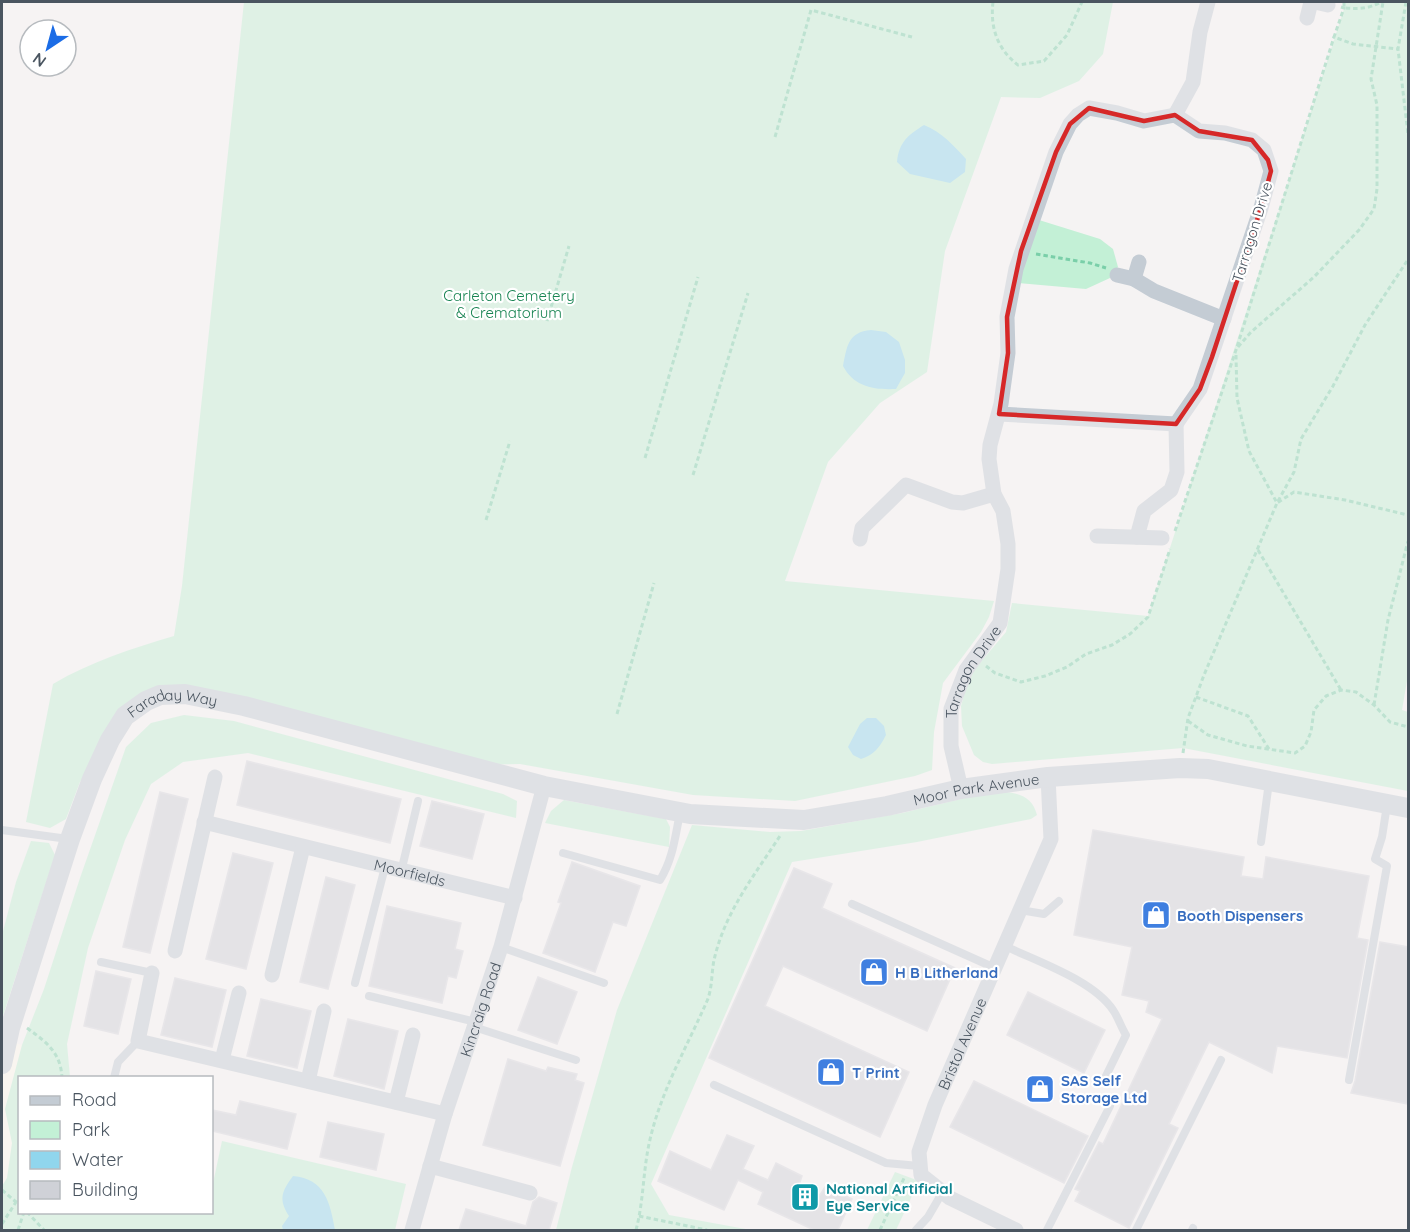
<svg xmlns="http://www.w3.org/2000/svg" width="1410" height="1232" viewBox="0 0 1410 1232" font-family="Quicksand,sans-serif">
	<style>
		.commercial { fill: #fdf9ee }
		.green { fill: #c3f0d6 }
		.water { fill: #90d6ed }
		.building { fill: #cfd1d7; stroke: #d7d8de; stroke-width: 1.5 }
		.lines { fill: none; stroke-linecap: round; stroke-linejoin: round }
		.path { stroke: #7acfa9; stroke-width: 3; stroke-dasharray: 4.5 3; stroke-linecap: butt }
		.service { stroke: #c4ccd4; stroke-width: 8 }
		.minor { stroke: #c4ccd4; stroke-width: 15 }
		.tertiary { stroke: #c4ccd4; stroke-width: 20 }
		.marked { fill: none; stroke: #d62828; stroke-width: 4.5; stroke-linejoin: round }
		.labels { text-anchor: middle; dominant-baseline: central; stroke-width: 4.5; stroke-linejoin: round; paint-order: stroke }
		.street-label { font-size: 15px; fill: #4a5560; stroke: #fff }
		.park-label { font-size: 15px; fill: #188452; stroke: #fff }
		.shop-label { font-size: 15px; font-weight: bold; fill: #366cbe; stroke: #fff; text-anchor: start }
		.culture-label { font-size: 15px; font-weight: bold; fill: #0d838f; stroke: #fff; text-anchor: start }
	</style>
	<rect width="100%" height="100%" fill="#f5f3f3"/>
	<polygon class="commercial" points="2,1039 22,1045 5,1109 12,1143 7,1178 2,1186"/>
	<g class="green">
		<path d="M244,2h869l-10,52 -24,27 -39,17 -39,-1 -56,154 -18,121 -47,31 -52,59 -43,119 209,20 -5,16 -8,15 -38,51 -9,49 -2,38 -17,6 -120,25 -102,-6 -173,-31 -48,1 -312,-70 -50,45 -30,42 -14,37 -16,9 -24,-6 27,-138c39,-23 78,-35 121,-48l8,-50z"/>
		<polygon points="1344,2 1408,2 1408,675 1402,710 1408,712 1408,791 1183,748 992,764 983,762 974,755 962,726 961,706 966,688 974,670 1006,632 1012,603 1148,616 1344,9"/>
		<polygon points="1039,220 1100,239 1113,249 1118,267 1110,278 1086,289 1018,283"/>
		<polygon points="184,715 234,721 503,794 517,801 516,818 248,753 183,762 151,784 125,840 88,948 67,1044 70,1077 20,1078 20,1212 212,1212 212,1188 222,1141 406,1184 395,1230 2,1230 2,1186 7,1178 12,1143 5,1109 22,1045 44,989 80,878 126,747 151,723"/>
		<path d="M1007,792c16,2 26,7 30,23l-6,4 -114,23 -125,20 -141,322 18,31 82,15h-195l16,-63 45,-157 75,-185 78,7 31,-1 101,-18 76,-18z"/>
		<polygon points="564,800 666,819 670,827 669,847 545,823 551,811"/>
		<polygon points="31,841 49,843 55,855 2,1019 2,935 16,882"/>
		<polygon points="895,1172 919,1181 896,1230 867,1230"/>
	</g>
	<g class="water">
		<path d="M924,125c18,7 30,21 42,34l-1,13 -15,11 -40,-9 -13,-12c2,-20 11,-27 27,-37z"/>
		<path d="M871,330l15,2 13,10 6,18v13l-9,16c-22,1 -42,-2 -53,-23 4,-20 5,-34 28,-36z"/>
		<path d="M867,718h9l8,8 2,9c-6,12 -12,20 -25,24l-8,-4 -5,-8 12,-23z"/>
		<path d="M293,1176c32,3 37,26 42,54h-52l-1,-4 7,-10c-11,-17 -7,-25 4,-40z"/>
	</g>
	<g class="building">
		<polygon points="247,761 401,799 390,843 237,805"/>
		<polygon points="160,792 188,799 150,953 123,947"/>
		<polygon points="432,801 484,814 472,859 420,846"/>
		<polygon points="1093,830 1244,857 1241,876 1263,879 1266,857 1369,876 1357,938 1368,940 1347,1058 1277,1046 1272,1073 1209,1042 1169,1124 1178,1128 1129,1228 1075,1201 1080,1191 1075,1189 1099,1142 1103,1144 1162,1019 1146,1012 1149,1001 1122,995 1132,947 1074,935"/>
		<polygon points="233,853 273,863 246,969 206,959"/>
		<polygon points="572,862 640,886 626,926 613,922 595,972 543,953 561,903 558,902"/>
		<polygon points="794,868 832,884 822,908 955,968 927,1031 783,966 765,1006 909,1072 880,1137 709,1058"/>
		<polygon points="326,877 355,885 328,989 300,982"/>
		<polygon points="387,906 461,923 455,949 463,951 456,978 448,976 442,1003 369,986"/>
		<polygon points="1380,942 1408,947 1408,1104 1351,1093 1355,1081"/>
		<polygon points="96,971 131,979 118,1034 84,1026"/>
		<polygon points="538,977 577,992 557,1044 518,1030"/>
		<polygon points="175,978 226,990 212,1047 161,1035"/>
		<polygon points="1028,992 1105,1030 1084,1073 1007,1035"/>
		<polygon points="261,999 311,1011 297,1068 247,1056"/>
		<polygon points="348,1019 398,1031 384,1089 334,1076"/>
		<polygon points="508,1059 546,1071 548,1067 577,1074 575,1080 584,1083 560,1166 483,1145"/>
		<polygon points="974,1081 1088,1136 1064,1183 950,1127"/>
		<polygon points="240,1101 296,1114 287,1149 212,1131 212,1110 236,1115"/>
		<polygon points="328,1122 384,1134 376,1170 320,1157"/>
		<polygon points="727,1135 754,1146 743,1169 768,1180 776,1163 802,1176 799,1185 820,1195 825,1187 852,1199 838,1230 814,1230 758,1204 763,1192 738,1180 724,1210 658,1181 670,1151 711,1170"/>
		<polygon points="539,1197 557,1203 549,1230 459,1230 466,1209 526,1226 533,1202"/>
	</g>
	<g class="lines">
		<g class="path">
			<path d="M993,2c-3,25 4,47 25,63l26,-4 23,-26 15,-33"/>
			<path d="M1344,2v6c15,1 24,1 37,-6"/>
			<polyline points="1406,2 1398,49 1408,134"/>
			<polyline points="1341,7 1344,8 1334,37 1353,44 1398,49"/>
			<polyline points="775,137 811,10 912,37"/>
			<polyline points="1036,254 1090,263 1106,268"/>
			<polyline points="547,321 569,246"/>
			<polyline points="1238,347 1251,332 1314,277 1359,230 1374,209 1377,189 1377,105 1371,79 1383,2"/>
			<polyline points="1236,355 1237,398 1249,451 1277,503 1294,492 1345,500 1408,515"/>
			<polyline points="645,458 698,277"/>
			<polyline points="693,475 748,293"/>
			<polyline points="486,520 510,441"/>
			<polyline points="1175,531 1236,350 1334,37"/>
			<polyline points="1258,550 1341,690"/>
			<polyline points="986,666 995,673 1021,682 1045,676 1067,667 1086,654 1112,645 1130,634 1148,617 1170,549"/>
			<polyline points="1196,697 1248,716 1269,749"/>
			<polyline points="1374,705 1388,620 1408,541"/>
			<polyline points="617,714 654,583"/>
			<polyline points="1188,721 1208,735 1247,746 1295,753 1305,746 1311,732 1314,710 1326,696 1341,690 1356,692 1374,705 1390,722 1408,727"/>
			<polyline points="1183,753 1188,718 1204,675 1277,503 1294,472 1301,439 1333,386 1365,325 1407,261"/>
			<path d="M27,1028c18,13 34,24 35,50"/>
			<polyline points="2,1190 16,1202"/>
			<polyline points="27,1212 44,1230"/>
			<polyline points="639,1216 707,1230"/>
			<polyline points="2,1224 16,1202 20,1205"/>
			<polyline points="18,1230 24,1212"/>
			<path d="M636,1230c7,-26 7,-54 12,-81 10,-53 38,-100 59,-148 6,-14 4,-31 8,-45 11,-45 40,-82 65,-120"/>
			<polyline points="880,1230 905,1176"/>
		</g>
		<g class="service">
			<polyline points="2,830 68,839"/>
			<polyline points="1261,842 1269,782"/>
			<path d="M563,853l97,27c13,-21 15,-43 20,-67"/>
			<polyline points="401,872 418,801"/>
			<polyline points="852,904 995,968"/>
			<polyline points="1020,910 1044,914 1059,901"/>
			<path d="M1005,946c31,15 88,34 108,64 5,7 8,17 13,25l-21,43"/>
			<polyline points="501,947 604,983"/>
			<polyline points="101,962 152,973"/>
			<polyline points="355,983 385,867"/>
			<polyline points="369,996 476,1022"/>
			<polyline points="474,1027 576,1060"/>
			<polyline points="114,1078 118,1062 138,1041"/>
			<polyline points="1349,1080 1387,866 1375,859 1382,837 1387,805"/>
			<polyline points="714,1085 886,1163 919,1166"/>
			<polyline points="916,1230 928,1217 942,1193"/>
			<polyline points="1047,1230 1110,1106"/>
			<polyline points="1136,1230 1221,1060"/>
			<polyline points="1192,1230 1193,1228"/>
		</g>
		<g class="minor">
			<polyline points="1315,2 1328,5"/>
			<polyline points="1307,18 1311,2"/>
			<polyline points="1175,115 1199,131 1225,133 1252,140 1264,150 1271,171 1261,208 1200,389 1176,424"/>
			<polyline points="1175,115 1193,82 1200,32 1208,2"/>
			<polyline points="1117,275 1134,279 1154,291 1224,319"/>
			<polyline points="1134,279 1139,262"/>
			<polyline points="999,414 1176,424"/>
			<polyline points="1097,536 1162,538"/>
			<polyline points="1137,537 1144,511 1171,490 1177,472 1176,424"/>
			<polyline points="860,539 862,528 906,485 952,502 963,503 994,494"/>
			<path id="s1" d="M961,789l-10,-43v-37l15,-39 34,-47 8,-54v-25l-5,-33 -9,-17 -5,-35 1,-14 11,-41 7,-51 -1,-36 9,-48 40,-117 14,-28 8,-9 11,-7 28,5 27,8 31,-6"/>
			<path id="s2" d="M204,822l311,76"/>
			<polyline points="175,951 215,777"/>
			<polyline points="152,973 138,1041 445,1114"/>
			<polyline points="272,975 303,847"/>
			<polyline points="222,1060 239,993"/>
			<polyline points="308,1081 324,1011"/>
			<polyline points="396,1102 413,1035"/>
			<polyline points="430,1166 530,1193"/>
			<path id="s3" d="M412,1230l33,-116 56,-167 43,-161"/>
			<path id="s4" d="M1016,1230l-66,-32 -29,-23 -2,-23 16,-47 116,-266 -3,-62"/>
		</g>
		<path class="tertiary" id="s5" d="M2,1064l8,-36 60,-189 22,-60 18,-39 15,-24 21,-15 14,-6 25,-1 59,12 300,80 146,28 114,6 83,-14 74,-17 87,-12 132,-9 28,1 200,39"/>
	</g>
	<path d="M0 0H1410V1232H0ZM1089,108l55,13 31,-6 24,16 53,9 16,20 3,11 -10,37 -49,149 -12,32 -24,35 -177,-10 9,-61 -1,-36 14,-66 35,-99 14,-28z" fill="#f5f3f3" fill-opacity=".55" fill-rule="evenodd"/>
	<path class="marked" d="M1089,108l55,13 31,-6 24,16 53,9 16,20 3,11 -10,37 -49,149 -12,32 -24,35 -177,-10 9,-61 -1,-36 14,-66 35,-99 14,-28z"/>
	<defs>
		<g id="shop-square" transform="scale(1.5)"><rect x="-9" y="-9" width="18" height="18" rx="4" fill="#3f7fe0" stroke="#fff"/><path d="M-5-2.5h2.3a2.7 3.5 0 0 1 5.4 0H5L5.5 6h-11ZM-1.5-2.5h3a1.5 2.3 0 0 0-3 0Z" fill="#fff"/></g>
		<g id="building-square" transform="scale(1.5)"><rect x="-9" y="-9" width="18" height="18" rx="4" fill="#0f9aa8" stroke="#fff"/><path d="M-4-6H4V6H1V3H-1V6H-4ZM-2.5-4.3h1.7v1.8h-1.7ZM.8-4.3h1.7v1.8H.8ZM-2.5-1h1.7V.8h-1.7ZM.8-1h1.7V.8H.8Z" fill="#fff"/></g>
	</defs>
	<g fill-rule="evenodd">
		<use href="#shop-square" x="1156" y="915"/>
		<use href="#shop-square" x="874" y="972"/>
		<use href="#shop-square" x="831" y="1072"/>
		<use href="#shop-square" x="1040" y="1089"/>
		<use href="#building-square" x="805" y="1197"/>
	</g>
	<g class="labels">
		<g class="street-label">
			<text transform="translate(1252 232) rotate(-73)">Tarragon Drive</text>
			<text stroke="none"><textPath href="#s1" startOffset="124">Tarragon Drive</textPath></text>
			<text stroke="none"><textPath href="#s5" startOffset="422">Faraday Way</textPath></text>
			<text stroke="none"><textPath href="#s5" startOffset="1245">Moor Park Avenue</textPath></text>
			<text stroke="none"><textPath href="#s2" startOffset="212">Moorfields</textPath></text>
			<text stroke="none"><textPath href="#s3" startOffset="231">Kincraig Road</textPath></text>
			<text stroke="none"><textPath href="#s4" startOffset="250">Bristol Avenue</textPath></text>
		</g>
		<g class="park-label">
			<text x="509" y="295">Carleton Cemetery<tspan x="509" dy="17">&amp; Crematorium</tspan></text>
		</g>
		<g class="shop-label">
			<text x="1177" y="915">Booth Dispensers</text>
			<text x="895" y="972">H B Litherland</text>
			<text x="852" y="1072">T Print</text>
			<text x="1061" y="1080">SAS Self<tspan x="1061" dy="17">Storage Ltd</tspan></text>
		</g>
		<g class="culture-label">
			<text x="826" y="1188">National Artificial<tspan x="826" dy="17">Eye Service</tspan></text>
		</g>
	</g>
	<rect width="1410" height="1232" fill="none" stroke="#4a5560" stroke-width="6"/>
	<rect x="18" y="1076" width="195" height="138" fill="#ffffff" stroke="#b7bbbf" stroke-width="1.5"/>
	<rect x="30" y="1096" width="30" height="9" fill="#c4ccd4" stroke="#b7bbbf" stroke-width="1.5"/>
	<text x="72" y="1106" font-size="18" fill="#4a5560">Road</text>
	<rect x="30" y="1121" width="30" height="18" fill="#c3f0d6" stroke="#b7bbbf" stroke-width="1.5"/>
	<text x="72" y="1136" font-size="18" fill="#4a5560">Park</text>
	<rect x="30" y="1151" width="30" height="18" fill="#90d6ed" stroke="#b7bbbf" stroke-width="1.5"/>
	<text x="72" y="1166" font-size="18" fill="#4a5560">Water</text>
	<rect x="30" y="1181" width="30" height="18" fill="#cfd1d7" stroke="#b7bbbf" stroke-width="1.5"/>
	<text x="72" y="1196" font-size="18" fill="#4a5560">Building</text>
	<g transform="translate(48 48) rotate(216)"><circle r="28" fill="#ffffff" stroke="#b7bbbf" stroke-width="1.5"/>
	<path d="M0-4.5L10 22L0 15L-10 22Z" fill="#1b6ce6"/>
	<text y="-9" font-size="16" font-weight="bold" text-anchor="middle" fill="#4a5560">N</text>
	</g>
</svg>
